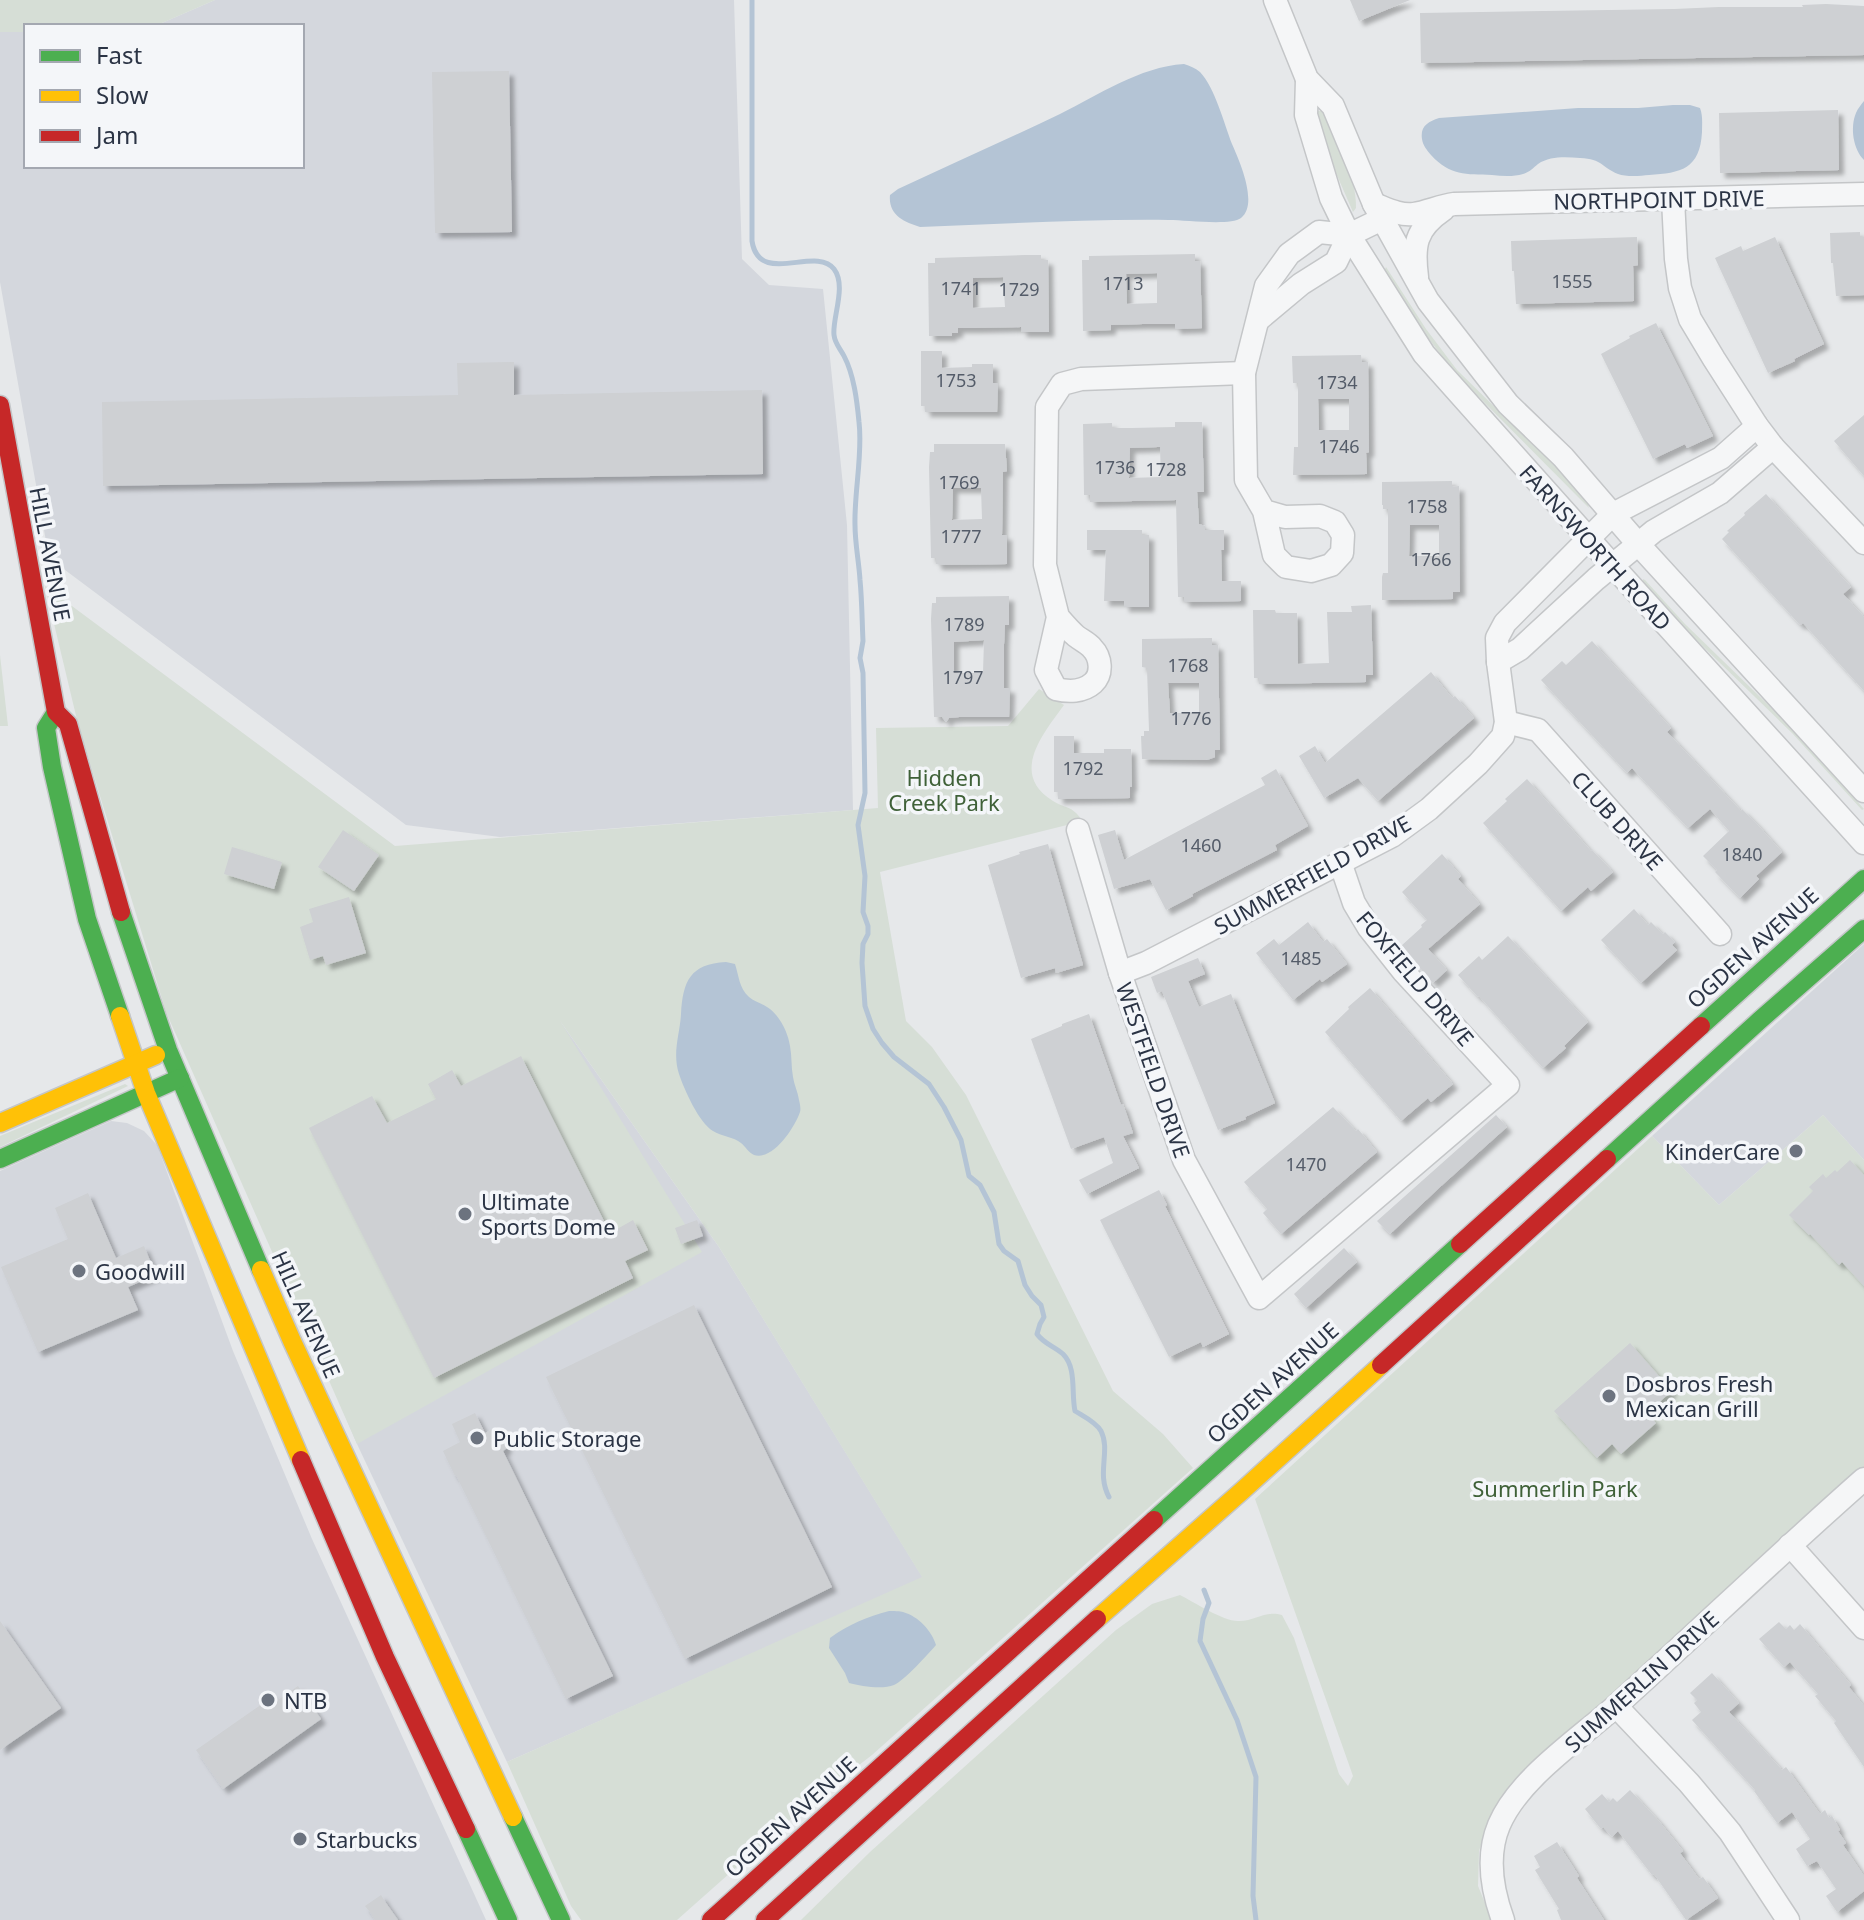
<svg xmlns="http://www.w3.org/2000/svg" width="1864" height="1920" viewBox="0 0 1864 1920" font-family="'Noto Sans',sans-serif">
	<style>
		.built { fill: #d4d7dd }
		.green { fill: #d6ded6 }
		.water { fill: #b4c4d5 }
		.lines { fill: none; stroke-linecap: round; stroke-linejoin: round }
		.stream { stroke: #b4c4d5; stroke-width: 5 }
		.building { fill: #ced0d3; fill-rule: evenodd; filter: url(#shadow) }
		.street-casing { stroke: #c4c6c8; stroke-width: 25 }
		.fast-casing { stroke: #c4c6c8; stroke-width: 21 }
		.slow-casing { stroke: #c4c6c8; stroke-width: 21 }
		.jam-casing { stroke: #c4c6c8; stroke-width: 21 }
		.street { stroke: #f5f6f7; stroke-width: 22 }
		.fast { stroke: #4caf50; stroke-width: 18 }
		.slow { stroke: #ffc107; stroke-width: 18 }
		.jam { stroke: #c62828; stroke-width: 18 }
		.poi-dot { fill: #6c737f; stroke: #f4f6f9; stroke-width: 3 }
		.labels { text-anchor: middle; dominant-baseline: central; stroke-width: 7; stroke-linejoin: round; paint-order: stroke }
		.number-label { font-size: 18px; fill: #545c69 }
		.street-label { font-size: 22px; fill: #2b3445; stroke: #f4f6f9 }
		.park-label { font-size: 22px; fill: #3f6138; stroke: #f4f6f9 }
		.poi-label { font-size: 22px; fill: #2b3445; stroke: #f4f6f9; text-anchor: start }
	</style>
	<defs>
		<filter id="shadow"><feDropShadow dx="5" dy="5" stdDeviation="2" flood-color="#0004"/></filter>
	</defs>
	<rect width="100%" height="100%" fill="#e6e8ea"/>
	<g class="built">
		<polygon points="215,0 734,0 742,259 769,285 823,289 847,525 853,810 500,837 406,825 49,558 0,282 0,32 26,32 26,166 302,166 302,26 155,26"/>
		<polygon points="1864,944 1864,1160 1823,1115 1719,1205 1652,1136"/>
		<polygon points="548,1004 719,1247 923,1578 507,1762 357,1444 323,1364"/>
		<polygon points="111,1121 127,1123 144,1131 157,1145 233,1351 312,1539 486,1920 0,1920 0,1171"/>
	</g>
	<g class="green">
		<polygon points="0,0 215,0 155,26 26,26 26,32 0,32"/>
		<path d="M1316,111h6l3,3c12,28 32,63 31,94l-3,4 -41,-94z"/>
		<polygon points="1386,267 1426,329 1457,370 1576,487 1587,502 1589,508 1453,371 1414,319 1384,271"/>
		<polygon points="1643,579 1645,580 1685,624 1793,729 1864,809 1862,810 1792,733 1685,629 1643,582"/>
		<path d="M45,586l350,260 483,-38 -2,-80 132,-2 31,-37 25,16c-21,29 -55,69 -11,96 15,9 17,3 30,20l-203,51 26,149 26,26 34,48 147,296 50,43 30,34 -321,287 -71,55 -124,110h-96l-10,-14 -64,-144 415,-185 -203,-330 -159,-226 142,231 -345,192 -191,-432 -88,-288z"/>
		<polygon points="0,655 8,726 0,726"/>
		<polygon points="125,1084 128,1086 0,1147 0,1136"/>
		<path d="M1823,1115l41,45v311l-372,340 -13,40 -1,35 14,34h-691l69,-68 246,-222 36,-26 28,-9c14,7 44,27 59,26 17,0 26,-11 43,-6l12,23 45,136 9,12 5,-10 -98,-277 397,-363 67,69z"/>
	</g>
	<g class="water">
		<path d="M1184,64c6,2 11,4 16,8 15,16 24,51 32,72 7,16 27,60 9,74 -10,8 -56,2 -72,2 -82,-1 -166,4 -249,7 -16,-5 -32,-12 -30,-32l8,-6c54,-25 108,-49 162,-75 39,-19 79,-47 124,-50z"/>
		<path d="M1864,101v59c-11,-11 -14,-33 -8,-47 2,-5 5,-8 8,-12z"/>
		<path d="M1673,105h17l10,3c3,8 2,16 2,24 -2,37 -21,41 -53,43 -9,1 -23,2 -31,-1 -17,-7 -15,-15 -38,-16 -15,-1 -30,-2 -42,6 -5,4 -8,8 -15,10 -10,3 -21,2 -31,1 -26,-1 -42,1 -61,-20 -4,-5 -8,-9 -9,-16 -2,-13 6,-17 17,-21l139,-10h60z"/>
		<path d="M726,962l9,2c4,12 4,24 14,33 6,5 15,7 21,12 11,9 18,24 20,37 2,10 1,21 3,31 1,8 5,15 6,23 1,4 2,9 1,12 -5,15 -27,49 -46,43 -6,-3 -8,-8 -13,-12 -7,-6 -20,-7 -28,-12 -14,-8 -29,-42 -34,-57 -7,-22 1,-40 2,-60 2,-33 9,-50 45,-52z"/>
		<path d="M889,1611c3,0 12,0 14,1 15,4 29,19 33,33 -8,9 -32,36 -42,40 -12,5 -33,1 -45,-2l-4,-10 -16,-25 1,-10c19,-14 37,-21 59,-27z"/>
	</g>
	<g class="lines">
		<g class="stream">
			<path d="M752,0v241c7,46 64,4 82,28 13,17 -2,49 0,66 1,9 6,13 10,21 10,19 13,45 15,66 4,32 -5,70 -4,103 0,19 4,37 5,55 2,20 2,41 3,61l-3,17 3,15 2,120 -7,32 7,51 -2,36 5,14v8l-5,10 -1,19 3,43 8,23 9,14 12,14 35,27 15,23 17,33 8,36 11,9 14,27 5,32 5,7 14,10 7,24 7,11 9,9 3,12 -4,7 -3,10c7,10 17,12 26,20 14,14 8,39 12,57 8,5 21,11 26,20 10,20 -5,42 8,66"/>
			<polyline points="1204,1590 1209,1603 1203,1619 1200,1641 1237,1720 1256,1777 1253,1896 1256,1920"/>
		</g>
	</g>
	<g class="building">
		<polygon points="1350,0 1410,0 1359,21"/>
		<polygon points="1826,4 1864,6 1864,55 1421,63 1420,13 1674,9 1719,7 1803,7 1802,5"/>
		<polygon points="509,71 512,232 435,233 432,72"/>
		<polygon points="1838,110 1839,170 1720,173 1719,113"/>
		<polygon points="1860,232 1860,237 1864,237 1864,295 1836,296 1833,263 1831,263 1830,233"/>
		<polygon points="1637,237 1638,265 1633,266 1634,301 1516,304 1514,271 1512,271 1511,241"/>
		<polygon points="1775,237 1824,344 1794,359 1795,361 1768,373 1715,258 1741,246 1743,251"/>
		<path d="M1195,254v7h5l2,67 -27,1v-5h-33l-31,1v5l-28,1 -1,-71h7v-4zM1157,273v30l-30,1 -1,-30z"/>
		<path d="M1025,255h16v5h7l1,72h-27l-1,-5 -44,1h-19v5h-6v3h-23l-1,-73h7v-5zM1003,277l2,30 -32,1v-30z"/>
		<polygon points="1656,323 1713,436 1687,448 1685,444 1653,459 1601,354 1630,338 1629,336"/>
		<polygon points="921,351 942,351 942,368 972,367 972,364 993,364 993,383 998,383 997,412 925,412 925,406 921,406"/>
		<path d="M1361,355l1,7h6l1,90 -3,1 1,21 -74,1 1,-28h4v-64h-5l-1,-27zM1318,399h31v31h-30z"/>
		<polygon points="514,362 514,395 762,390 763,474 103,486 102,402 458,395 457,363"/>
		<polygon points="1864,415 1864,476 1834,441"/>
		<path d="M1175,422h27l2,70h-7l2,32 6,2v4h19v20h-3l1,31h19v20l-57,1v-5h-6l-2,-97 -86,2v-7h-6l-1,-71 29,-1v5h19l44,-1zM1157,447h3l1,30 -32,1 1,-30z"/>
		<path d="M934,444h71l2,27 -4,1 -1,63h5v29l-67,1 -4,-1v-6h-5l-2,-91 1,-15h4zM953,488h28l1,31 -30,1z"/>
		<path d="M1452,481v6l7,-1 1,106h-7v7l-71,1v-23l1,-4h5v-64h-5v-4h-1v-23zM1410,525h29v31h-30z"/>
		<polygon points="1766,494 1851,587 1843,594 1864,617 1864,691 1803,623 1800,625 1722,539 1729,532 1727,531 1745,515 1744,513"/>
		<polygon points="1087,530 1142,530 1142,535 1149,535 1149,607 1124,607 1124,601 1104,601 1106,550 1087,550"/>
		<path d="M1009,596v29h-4l-1,19v44h6l-1,29h-50l-10,1 -3,4 -4,-5h-8l-3,-98 1,-16h4v-6zM984,640l-1,33h-29v-31z"/>
		<polygon points="1371,605 1373,675 1366,675 1366,682 1259,684 1259,678 1254,678 1253,610 1275,610 1276,613 1297,613 1298,664 1329,663 1327,612 1352,612 1351,606"/>
		<path d="M1212,638v7h6l2,105h-5v7l-8,3 -65,-1 -1,-23h3v-5h5l-2,-63 -5,-1v-28zM1168,683h31v30h-29z"/>
		<polygon points="1592,641 1671,728 1667,732 1741,811 1742,809 1756,823 1782,852 1756,876 1759,879 1740,898 1715,872 1717,870 1703,856 1729,831 1710,809 1688,828 1632,768 1627,773 1541,680 1562,661 1566,665"/>
		<polygon points="1431,672 1452,698 1455,696 1474,718 1378,801 1358,778 1324,798 1299,756 1315,746 1325,763"/>
		<polygon points="1054,736 1074,736 1074,753 1104,753 1104,749 1131,749 1132,787 1130,787 1130,798 1058,799 1058,792 1054,792"/>
		<polygon points="1276,769 1308,826 1275,845 1277,850 1192,894 1193,896 1166,910 1150,879 1114,889 1098,835 1115,830 1124,860 1265,785 1261,778"/>
		<polygon points="1527,779 1591,851 1592,850 1613,872 1591,891 1588,887 1561,911 1483,823 1507,801 1505,799"/>
		<polygon points="343,830 379,855 354,891 318,867"/>
		<polygon points="1048,844 1083,965 1056,973 1055,968 1021,978 988,865 1020,854 1019,852"/>
		<polygon points="232,847 282,862 274,889 224,874"/>
		<polygon points="1442,854 1461,876 1458,879 1480,904 1428,949 1447,970 1433,983 1401,946 1422,927 1421,925 1427,920 1402,892"/>
		<polygon points="349,897 366,953 326,965 323,956 310,960 300,927 313,922 309,909"/>
		<polygon points="1634,909 1648,925 1651,922 1663,934 1665,932 1675,942 1672,945 1677,950 1641,983 1601,940"/>
		<polygon points="1308,922 1323,942 1327,939 1347,964 1322,982 1320,979 1293,1000 1256,953 1274,939 1279,945"/>
		<polygon points="1508,936 1588,1022 1564,1046 1566,1048 1543,1068 1479,996 1478,997 1458,975 1479,956 1482,960"/>
		<polygon points="1198,958 1205,974 1188,981 1199,1007 1231,994 1275,1103 1245,1117 1246,1119 1218,1130 1162,991 1157,993 1151,977"/>
		<polygon points="1370,988 1453,1084 1431,1102 1428,1098 1401,1121 1325,1032 1349,1009 1348,1007"/>
		<polygon points="1089,1014 1121,1105 1123,1104 1133,1133 1123,1136 1139,1168 1087,1194 1079,1180 1113,1163 1104,1137 1071,1149 1031,1039 1062,1026 1062,1024"/>
		<polygon points="521,1056 610,1233 633,1220 648,1250 625,1261 633,1278 434,1378 309,1128 372,1096 387,1123 436,1099 428,1084 452,1070 461,1086"/>
		<polygon points="1333,1107 1356,1131 1358,1129 1377,1152 1281,1234 1263,1213 1267,1209 1244,1182"/>
		<polygon points="1496,1115 1507,1127 1440,1187 1390,1234 1377,1221"/>
		<polygon points="1850,1160 1864,1175 1864,1286 1842,1262 1839,1265 1810,1234 1809,1235 1789,1215 1813,1191 1809,1187 1823,1174 1826,1178 1835,1170 1837,1172"/>
		<polygon points="1159,1190 1167,1205 1165,1206 1229,1334 1203,1347 1201,1342 1169,1357 1100,1220"/>
		<polygon points="88,1193 116,1258 144,1246 156,1275 128,1287 138,1310 38,1352 1,1267 68,1239 55,1208"/>
		<polygon points="697,1220 703,1236 681,1244 675,1228"/>
		<polygon points="1344,1248 1357,1262 1306,1308 1294,1294"/>
		<polygon points="694,1305 832,1587 685,1659 546,1377"/>
		<polygon points="1630,1343 1672,1391 1647,1413 1656,1423 1621,1454 1612,1444 1597,1458 1554,1411"/>
		<polygon points="475,1413 485,1433 497,1427 507,1448 503,1451 613,1676 566,1699 456,1475 455,1476 443,1451 460,1442 452,1424"/>
		<polygon points="0,1621 61,1708 0,1750"/>
		<polygon points="1779,1622 1786,1629 1790,1625 1794,1630 1800,1624 1851,1685 1849,1687 1864,1706 1864,1767 1834,1723 1836,1721 1815,1696 1818,1694 1790,1662 1784,1667 1759,1639"/>
		<polygon points="1712,1673 1739,1703 1729,1712 1782,1770 1786,1767 1820,1814 1825,1810 1829,1818 1832,1816 1840,1830 1838,1831 1846,1843 1843,1845 1864,1876 1864,1891 1837,1912 1826,1896 1836,1889 1817,1861 1807,1866 1796,1849 1810,1839 1792,1812 1777,1823 1754,1791 1755,1790 1692,1720 1701,1712 1694,1703 1697,1700 1690,1693"/>
		<polygon points="298,1686 321,1719 223,1789 196,1750 275,1695 278,1700"/>
		<polygon points="1630,1790 1658,1820 1683,1851 1680,1853 1699,1879 1703,1877 1718,1898 1686,1920 1654,1874 1652,1875 1618,1831 1612,1837 1603,1827 1601,1829 1585,1809 1602,1794 1609,1802 1613,1798 1617,1802"/>
		<polygon points="1557,1842 1579,1876 1577,1878 1604,1920 1561,1920 1557,1910 1559,1909 1535,1870 1540,1867 1534,1856"/>
		<polygon points="381,1895 386,1903 398,1920 375,1920 370,1912 365,1906"/>
	</g>
	<g class="lines">
		<g class="street-casing">
			<g id="street">
				<polyline points="1275,0 1307,79 1333,106 1374,204 1428,301 1508,404 1563,457 1639,545 1864,791"/>
				<polyline points="1307,79 1306,115 1331,198 1349,235 1424,354 1613,566 1864,843"/>
				<polyline points="1673,199 1676,259 1680,288 1690,319 1714,359 1757,426 1773,447 1864,543"/>
				<path d="M1374,204c13,5 26,12 40,10 13,-2 26,-8 40,-10l410,-10"/>
				<path d="M1417,277c-4,-31 -2,-48 26,-67"/>
				<polyline points="1258,320 1301,284 1336,262 1349,235"/>
				<polyline points="1264,511 1285,517 1320,516 1335,522 1343,535 1342,553 1331,565 1311,571 1286,567 1274,555 1264,511 1246,480 1244,373 1266,286 1289,254 1319,232 1349,235 1382,219"/>
				<path d="M1058,617c6,7 12,14 18,19 5,4 12,7 16,12 9,9 11,26 1,35 -10,9 -25,9 -37,6l-10,-19 12,-53 -13,-52 2,-158 15,-23 19,-5 163,-6"/>
				<polyline points="1498,662 1520,649 1596,579 1654,531 1720,493 1773,447"/>
				<polyline points="1506,722 1538,730 1720,934"/>
				<polyline points="1078,830 1120,973 1184,1160 1259,1298 1508,1085 1403,971 1369,928 1354,903 1340,862"/>
				<polyline points="1120,973 1146,963 1392,836 1429,809 1478,764 1503,736 1506,722 1498,662 1497,638 1505,623 1613,514 1721,458 1757,426"/>
				<polyline points="1790,1545 1864,1628"/>
				<polyline points="1616,1706 1689,1783 1730,1832 1788,1920"/>
				<path d="M1503,1920c-11,-30 -17,-64 -4,-95 20,-47 80,-86 118,-120 83,-75 163,-152 247,-226"/>
			</g>
		</g>
		<g class="fast-casing">
			<g id="fast">
				<polyline points="56,712 46,728 52,767 87,919 120,1016"/>
				<polyline points="121,912 168,1050 261,1270"/>
				<polyline points="1701,1026 1864,879"/>
				<polyline points="0,1159 180,1078"/>
				<polyline points="1607,1159 1760,1020 1864,929"/>
				<polyline points="1154,1520 1460,1244"/>
				<polyline points="513,1817 561,1920"/>
				<polyline points="466,1829 508,1920"/>
			</g>
		</g>
		<g class="slow-casing">
			<g id="slow">
				<polyline points="120,1016 146,1093 301,1460"/>
				<polyline points="0,1123 156,1055"/>
				<polyline points="261,1270 292,1341 513,1817"/>
				<polyline points="1097,1619 1243,1490 1381,1365"/>
			</g>
		</g>
		<g class="jam-casing">
			<g id="jam">
				<polyline points="0,405 56,712 68,724 121,912"/>
				<polyline points="1460,1244 1701,1026"/>
				<polyline points="1381,1365 1607,1159"/>
				<polyline points="301,1460 385,1657 466,1829"/>
				<polyline points="711,1920 1154,1520"/>
				<polyline points="765,1920 1097,1619"/>
			</g>
		</g>
		<use href="#street" class="street"/>
		<use href="#fast" class="fast"/>
		<use href="#slow" class="slow"/>
		<use href="#jam" class="jam"/>
	</g>
	<g class="poi-dot">
		<circle cx="1796" cy="1151" r="8"/>
		<circle cx="465" cy="1214" r="8"/>
		<circle cx="79" cy="1271" r="8"/>
		<circle cx="1609" cy="1396" r="8"/>
		<circle cx="477" cy="1438" r="8"/>
		<circle cx="268" cy="1700" r="8"/>
		<circle cx="300" cy="1839" r="8"/>
	</g>
	<g class="labels">
		<g class="number-label">
			<text x="1572" y="281">1555</text>
			<text x="1123" y="283">1713</text>
			<text x="961" y="288">1741</text>
			<text x="1019" y="289">1729</text>
			<text x="956" y="380">1753</text>
			<text x="1337" y="382">1734</text>
			<text x="1339" y="446">1746</text>
			<text x="1115" y="467">1736</text>
			<text x="1166" y="469">1728</text>
			<text x="959" y="482">1769</text>
			<text x="1427" y="506">1758</text>
			<text x="961" y="536">1777</text>
			<text x="1431" y="559">1766</text>
			<text x="964" y="624">1789</text>
			<text x="1188" y="665">1768</text>
			<text x="963" y="677">1797</text>
			<text x="1191" y="718">1776</text>
			<text x="1083" y="768">1792</text>
			<text x="1201" y="845">1460</text>
			<text x="1742" y="854">1840</text>
			<text x="1301" y="958">1485</text>
			<text x="1306" y="1164">1470</text>
		</g>
		<g class="street-label">
			<text transform="translate(1659 199) rotate(-1)">NORTHPOINT DRIVE</text>
			<text transform="translate(1596 547) rotate(48)">FARNSWORTH ROAD</text>
			<text transform="translate(51 554) rotate(79)">HILL AVENUE</text>
			<text transform="translate(1618 820) rotate(48)">CLUB DRIVE</text>
			<text transform="translate(1312 874) rotate(-29)">SUMMERFIELD DRIVE</text>
			<text transform="translate(1752 947) rotate(-42)">OGDEN AVENUE</text>
			<text transform="translate(1416 978) rotate(50)">FOXFIELD DRIVE</text>
			<text transform="translate(1154 1070) rotate(71)">WESTFIELD DRIVE</text>
			<text transform="translate(307 1314) rotate(66)">HILL AVENUE</text>
			<text transform="translate(1272 1382) rotate(-42)">OGDEN AVENUE</text>
			<text transform="translate(1641 1681) rotate(-42)">SUMMERLIN DRIVE</text>
			<text transform="translate(790 1816) rotate(-42)">OGDEN AVENUE</text>
		</g>
		<g class="park-label">
			<text x="944" y="777">Hidden<tspan x="944" dy="25">Creek Park</tspan></text>
			<text x="1555" y="1488">Summerlin Park</text>
		</g>
		<g class="poi-label">
			<text x="1780" y="1151" text-anchor="end">KinderCare</text>
			<text x="481" y="1201">Ultimate<tspan x="481" dy="25">Sports Dome</tspan></text>
			<text x="95" y="1271">Goodwill</text>
			<text x="1625" y="1383">Dosbros Fresh<tspan x="1625" dy="25">Mexican Grill</tspan></text>
			<text x="493" y="1438">Public Storage</text>
			<text x="284" y="1700">NTB</text>
			<text x="316" y="1839">Starbucks</text>
		</g>
	</g>
	<rect x="24" y="24" width="280" height="144" fill="#f4f6f9" stroke="#a4a8b1" stroke-width="2"/>
	<rect x="40" y="50" width="40" height="12" fill="#4caf50" stroke="#a4a8b1" stroke-width="2"/>
	<text x="96" y="64" font-size="24" fill="#2b3445">Fast</text>
	<rect x="40" y="90" width="40" height="12" fill="#ffc107" stroke="#a4a8b1" stroke-width="2"/>
	<text x="96" y="104" font-size="24" fill="#2b3445">Slow</text>
	<rect x="40" y="130" width="40" height="12" fill="#c62828" stroke="#a4a8b1" stroke-width="2"/>
	<text x="96" y="144" font-size="24" fill="#2b3445">Jam</text>
</svg>
